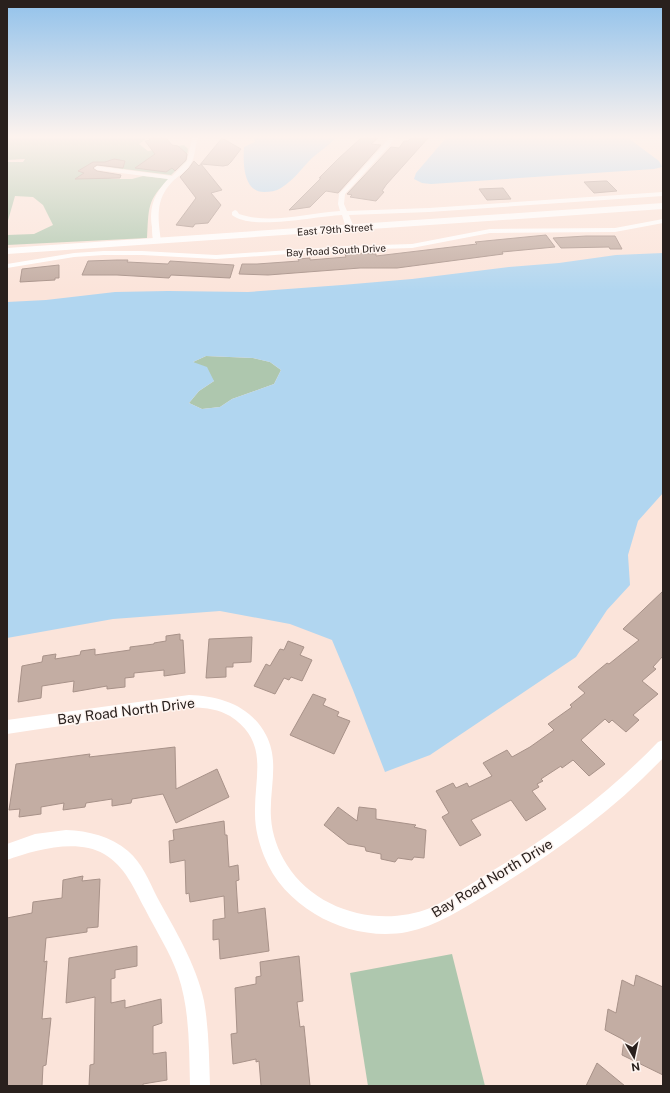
<svg xmlns="http://www.w3.org/2000/svg" width="670" height="1093" viewBox="0 0 670 1093" font-family="'Public Sans',sans-serif">
	<style>
		.green { fill: #aec7ae }
		.water { fill: #b1d6f0; fill-rule: evenodd }
		.building { fill: #c3ada3; stroke: #a89289 }
		.lines { fill: none; stroke-linecap: round; stroke-linejoin: round }
		.street { fill: #fff; fill-rule: evenodd }
		.secondary { fill: #fff; fill-rule: evenodd }
		.labels { text-anchor: middle; dominant-baseline: central; stroke-width: 3; stroke-linejoin: round; paint-order: stroke }
		.far-street-label { font-size: 10px; fill: #29201d; stroke: #fef5f1 }
		.near-street-label { font-size: 14px; fill: #29201d; stroke: #fef5f1 }
	</style>
	<rect width="100%" height="100%" fill="#fbe4da"/>
	<g class="green">
		<path d="M7,138h140l-8,6 9,7 36,-6 4,4 -2,12 -15,14 -55,-7 -20,-4 -13,6 29,9h20l11,-3 27,3c-24,20 -21,31 -23,59l-140,7v-10l27,-1 19,-9 -10,-20 -10,-8 -18,-1 -8,28v-62h16l2,-3 -18,1z"/>
		<polygon points="206,356 253,358 270,362 281,370 274,384 232,399 220,407 202,409 189,403 199,391 214,381 193,362"/>
		<polygon points="452,954 485,1086 368,1086 350,973"/>
	</g>
	<g class="water">
		<path d="M254,138h82c-7,7 -16,13 -24,20 -10,10 -18,22 -31,30 -5,3 -11,4 -17,4 -21,0 -21,-30 -20,-45l11,-5z"/>
		<polygon points="446,138 628,138 659,161 662,167 654,169 431,184 422,183 414,179 416,173"/>
		<path d="M663,253v240l-25,28 -10,34 2,30 -23,25 -31,47 -146,98 -45,17 -32,-82 -21,-50 -42,-16 -70,-13 -107,8 -106,19v-336l39,-2 69,-8 53,-1 80,1 94,-7 70,-6 97,-12 50,-4 57,-8zM206,356l47,2 17,4 11,8 -7,14 -42,15 -12,8 -18,2 -13,-6 10,-12 15,-10 -7,-14 -14,-5z"/>
	</g>
	<g class="building">
		<polygon points="148,138 166,138 172,145 178,146 187,154 186,160 175,171 172,168 166,172 135,168 155,154 145,141 150,140"/>
		<polygon points="222,138 241,149 231,162 228,165 223,166 201,164 222,190 211,193 221,205 208,223 195,224 193,227 176,225 196,198 180,177 189,168 194,161 199,166"/>
		<polygon points="361,138 378,138 371,144 381,145 338,193 326,191 310,207 289,210 321,178 319,178 338,159"/>
		<polygon points="411,138 428,138 386,185 382,191 384,192 376,201 350,197 352,195 347,194 391,147 399,148 404,141 408,141"/>
		<polygon points="114,159 125,161 123,168 97,165 93,168 97,171 121,175 120,178 75,179 84,173 78,171 93,162 105,162"/>
		<polygon points="604,181 607,181 617,191 594,193 584,182"/>
		<polygon points="503,188 511,199 487,200 479,189"/>
		<polygon points="546,235 555,247 502,252 503,254 397,268 360,268 268,275 239,274 242,264 257,264 299,261 298,259 310,258 310,260 346,257 345,254 356,253 376,254 376,256 477,244 475,242"/>
		<polygon points="586,236 615,236 622,249 610,249 609,247 561,248 553,238"/>
		<polygon points="117,260 128,260 127,262 168,264 170,261 234,265 230,278 171,275 169,278 117,275 82,275 88,261"/>
		<polygon points="59,265 59,278 55,278 55,280 20,282 22,269"/>
		<polygon points="663,591 663,656 653,667 656,669 642,681 658,694 633,715 639,720 626,732 612,720 609,723 605,719 581,740 605,764 589,776 573,760 562,768 561,766 541,779 543,781 537,784 539,787 532,791 546,809 526,821 511,800 471,820 481,835 460,846 442,817 449,813 436,791 453,783 456,788 467,783 469,787 492,776 483,763 507,750 512,757 530,747 554,730 548,724 572,707 570,705 585,693 578,687 607,663 609,664 639,640 623,629"/>
		<polygon points="180,634 180,640 183,640 185,673 164,676 164,670 134,673 134,677 125,678 125,687 107,689 107,686 73,692 74,681 42,686 41,698 18,702 22,666 42,662 43,656 56,654 55,659 80,655 81,651 95,649 95,655 130,650 130,647 154,644 154,643 166,641 166,636"/>
		<polygon points="252,637 251,662 233,663 233,667 226,667 226,677 206,678 209,639"/>
		<polygon points="288,641 304,647 300,655 312,660 302,681 291,677 289,680 284,678 275,694 254,686 266,664 270,666 280,649 284,650"/>
		<polygon points="313,694 326,699 323,705 339,712 337,716 350,721 334,754 290,735"/>
		<polygon points="175,747 176,789 217,769 229,797 176,823 163,794 132,799 131,803 112,806 112,799 86,803 85,807 63,810 64,803 41,807 41,814 19,817 20,809 9,810 16,764 90,754 89,757"/>
		<polygon points="338,807 357,821 359,807 376,809 376,819 416,825 414,827 426,830 424,858 414,857 412,860 398,858 395,862 381,859 381,854 366,851 365,847 348,844 324,825"/>
		<polygon points="224,821 225,835 227,835 229,867 238,865 239,880 236,881 238,913 265,908 269,951 220,959 219,939 213,940 213,920 225,918 224,896 190,902 189,893 186,894 185,860 170,863 169,841 174,840 173,830"/>
		<polygon points="83,876 82,881 100,879 98,927 87,928 87,932 46,938 44,962 47,961 42,1019 51,1018 46,1065 43,1066 42,1086 7,1086 7,918 32,913 33,902 62,898 63,880"/>
		<polygon points="137,946 137,966 115,970 115,978 111,979 111,1003 125,1000 125,1008 161,999 162,1023 153,1026 153,1054 166,1052 167,1080 143,1084 143,1086 89,1086 90,1065 94,1064 95,997 66,1003 69,958"/>
		<polygon points="299,956 303,1001 297,1002 300,1027 304,1026 310,1086 261,1086 259,1061 256,1062 256,1059 233,1064 231,1034 237,1033 235,988 256,984 256,977 261,976 260,962"/>
		<polygon points="636,975 663,987 663,1075 622,1055 624,1040 605,1030 608,1009 616,1013 622,980 634,986"/>
		<polygon points="597,1063 625,1086 586,1086"/>
	</g>
	<g class="lines">
		<g class="street">
			<path d="M192,138h6c-4,9 -2,19 -8,27 -4,7 -12,11 -18,17 -17,18 -14,36 -11,59l-1,2h-6c-2,-5 -2,-11 -2,-16 -3,-20 2,-33 16,-48l-71,-9 -3,-2 3,-2 75,10 15,-15z"/>
			<path d="M388,138h6l-4,7 -45,49 -1,10 3,7 82,-3 234,-16v4l-234,16 -80,3 5,13 -4,2 -4,-2 -4,-13c-26,1 -90,16 -110,0v-3l3,-2 2,1 2,3c32,11 68,-1 101,-3l-2,-7 1,-10 46,-51z"/>
			<polygon points="663,219 663,223 615,232 490,233 412,248 347,250 216,259 142,255 104,255 74,257 7,268 7,264 74,253 104,251 142,251 216,255 347,246 412,244 490,229 615,228"/>
			<path d="M189,695c31,1 61,10 77,40 14,27 3,54 5,83 1,16 7,33 16,47 29,46 93,63 143,43 18,-8 36,-21 52,-31 65,-38 124,-81 176,-135l5,-2v18c-51,54 -111,96 -174,135 -27,16 -52,33 -82,39 -31,6 -66,-2 -92,-18 -23,-14 -41,-33 -51,-58 -5,-13 -9,-27 -9,-42 -1,-38 15,-72 -25,-98 -30,-18 -79,-3 -111,2 -37,5 -75,10 -112,16v-14z"/>
			<path d="M66,830c23,1 44,6 62,21 14,12 21,30 29,46 18,33 39,67 47,104 5,28 5,57 6,85h-20c-1,-37 0,-76 -12,-111 -8,-23 -22,-44 -33,-66 -11,-20 -19,-42 -41,-55 -27,-16 -70,-4 -97,6v-16l28,-10z"/>
		</g>
		<polygon class="secondary" points="663,203 663,209 7,254 7,248"/>
	</g>
	<linearGradient id="sky" x2="0" y2="1"><stop stop-color="#92c2eb"/><stop offset="0.47" stop-color="#fdf3ee"/><stop offset="1" stop-color="#fdf3ee" stop-opacity="0"/></linearGradient>
	<rect width="670" height="291" fill="url(#sky)"/>
	<g class="labels">
		<g class="far-street-label">
			<text transform="translate(335 229) rotate(-4)">East 79th Street</text>
			<text transform="translate(336 250) rotate(-3)">Bay Road South Drive</text>
		</g>
		<g class="near-street-label">
			<text transform="translate(126 711) rotate(-7)">Bay Road North Drive</text>
			<text transform="translate(492 878) rotate(-31)">Bay Road North Drive</text>
		</g>
	</g>
	<rect width="670" height="1093" fill="none" stroke="#29201d" stroke-width="16"/>
	<g transform="translate(634 1057) rotate(171)" stroke="#fef5f1" stroke-width="3" paint-order="stroke">
	<path d="M0-3L7 15L0 10L-7 15Z" fill="#29201d"/>
	<text y="-6" font-size="11" font-weight="bold" text-anchor="middle" fill="#29201d">N</text>
	</g>
</svg>
